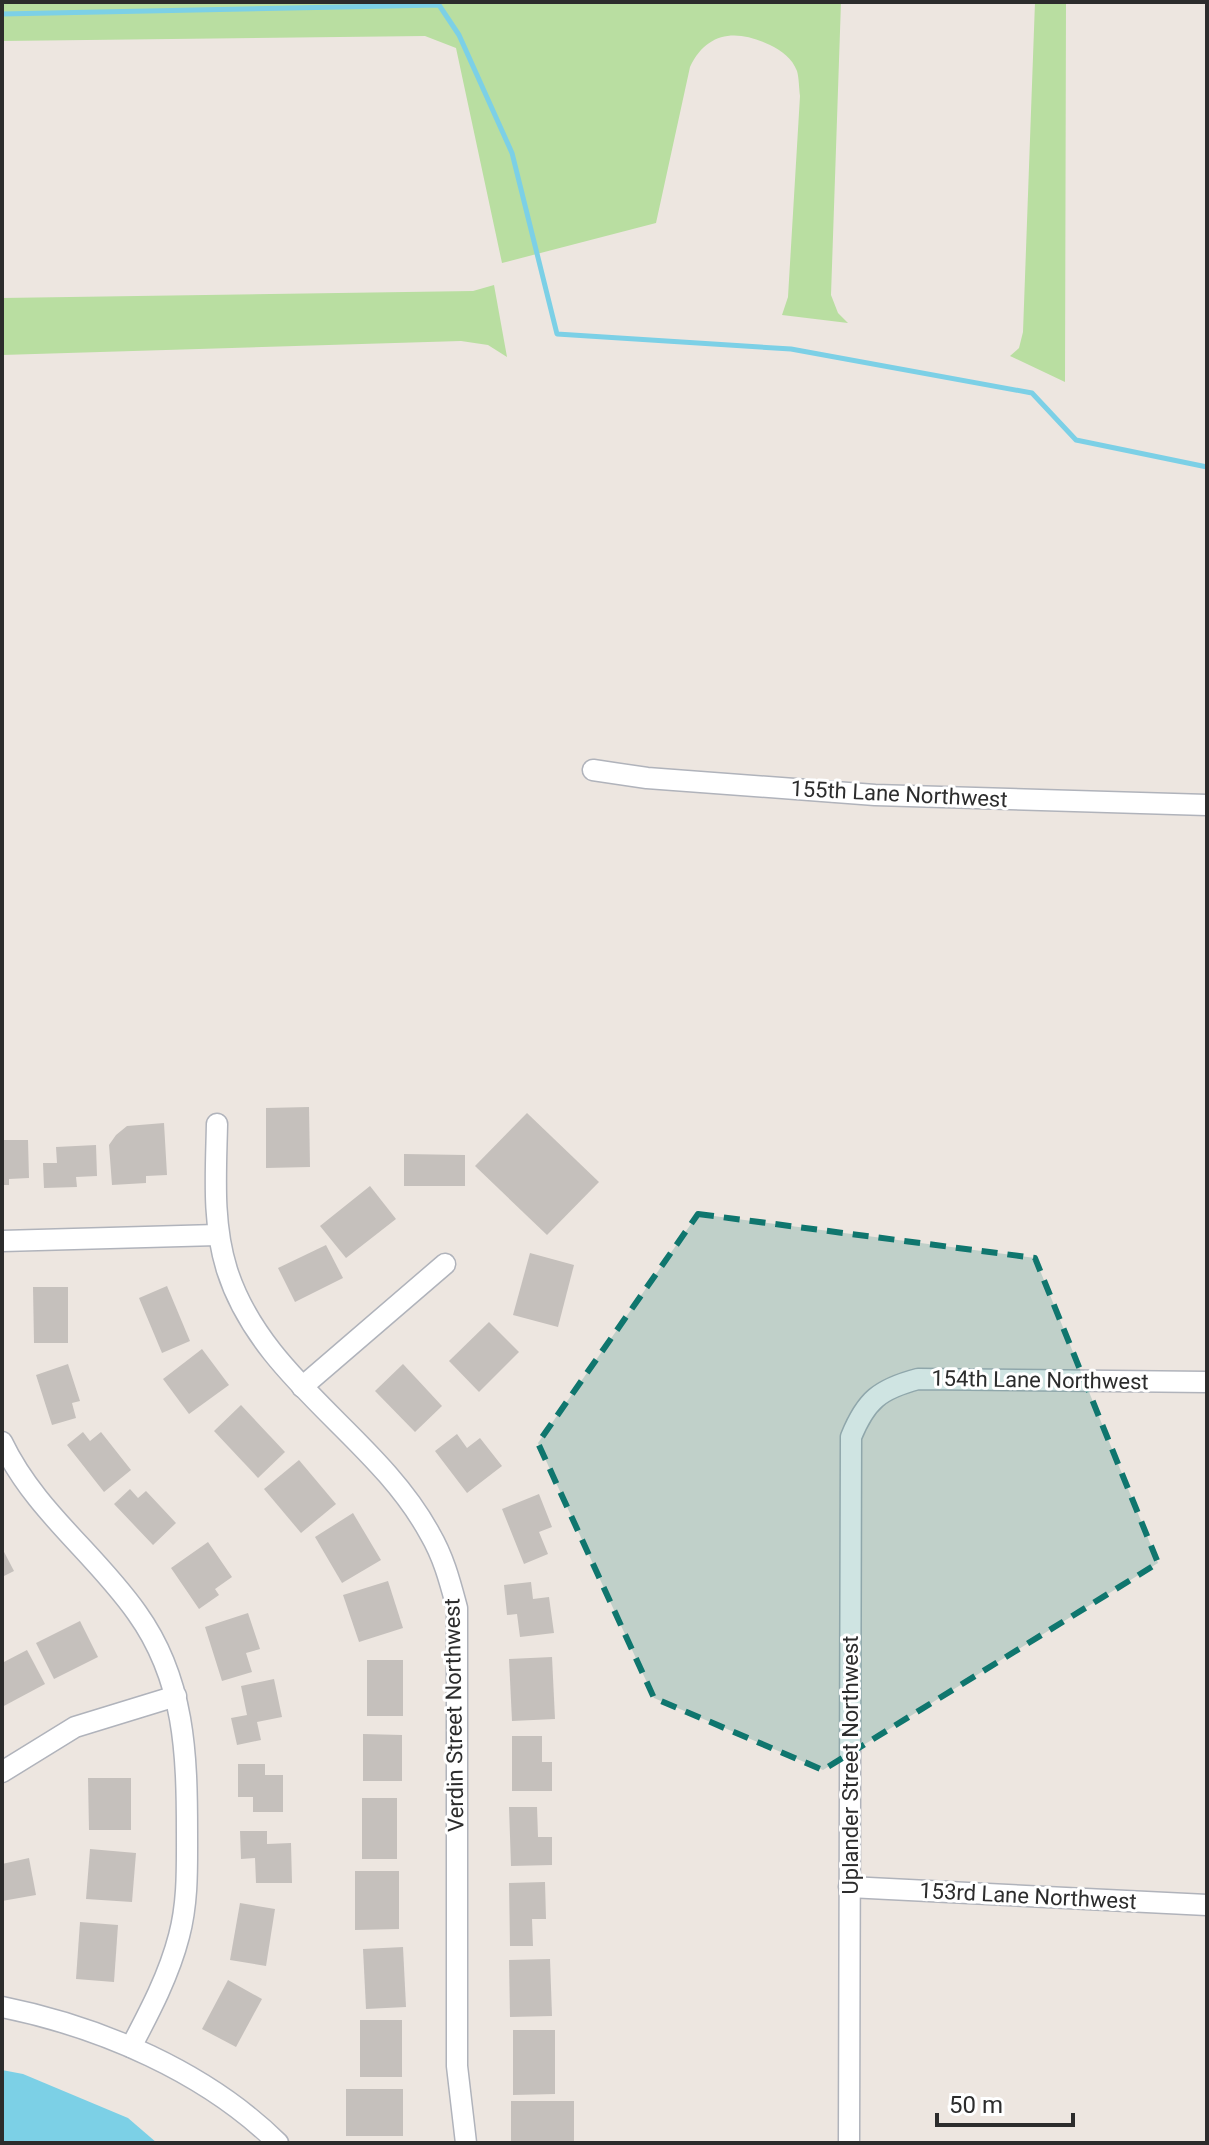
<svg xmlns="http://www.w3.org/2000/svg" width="1209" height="2145" viewBox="0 0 1209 2145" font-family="Roboto,sans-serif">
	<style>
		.green { fill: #b9dea1 }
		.water { fill: #7cd0e6 }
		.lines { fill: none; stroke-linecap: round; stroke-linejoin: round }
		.stream { stroke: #7cd0e6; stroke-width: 5 }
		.building { fill: #c5c0bc }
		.street-casing { stroke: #b0b3bb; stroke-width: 23 }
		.street { stroke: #fff; stroke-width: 20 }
		.marked { fill: #0f766e; fill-opacity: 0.2; stroke: #0f766e; stroke-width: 6; stroke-dasharray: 16 10; stroke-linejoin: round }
		.labels { text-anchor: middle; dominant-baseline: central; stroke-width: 6; stroke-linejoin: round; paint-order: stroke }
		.street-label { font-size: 22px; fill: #2c2c2c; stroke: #fff }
	</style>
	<rect width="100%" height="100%" fill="#ede6e0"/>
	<g class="green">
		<path d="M2,2h839l-10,293 7,18 10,10 -66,-8 6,-18 12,-201c-1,-8 -1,-18 -3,-25 -5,-13 -15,-20 -27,-26 -33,-16 -63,-14 -80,22l-34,156 -154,40 -46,-215 -31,-12 -423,5z"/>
		<polygon points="1035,2 1066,2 1065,382 1010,356 1019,348 1023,332"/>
		<polygon points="494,285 507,357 488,345 461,341 2,355 2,298 473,291"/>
	</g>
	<polygon class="water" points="2,2070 23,2074 128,2118 157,2143 2,2143"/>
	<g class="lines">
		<polyline class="stream" points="2,14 439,5 459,35 512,153 557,334 791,349 1032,393 1076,440 1207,467"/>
	</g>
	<g class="building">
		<polygon points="309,1107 310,1167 266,1168 266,1108"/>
		<polygon points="527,1113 599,1182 547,1235 475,1166"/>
		<polygon points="164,1123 167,1175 146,1176 146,1183 112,1185 109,1145 116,1135 127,1126"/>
		<polygon points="2,1140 28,1140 29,1178 9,1179 9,1185 2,1185"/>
		<polygon points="96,1145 97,1176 76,1177 77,1187 44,1188 43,1163 57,1163 56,1147"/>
		<polygon points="404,1154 465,1155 465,1186 404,1186"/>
		<polygon points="370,1186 396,1219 346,1258 320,1226"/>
		<polygon points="326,1245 343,1278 295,1302 278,1268"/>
		<polygon points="530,1253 574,1265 558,1327 513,1315"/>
		<polygon points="167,1286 190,1341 162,1353 139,1298"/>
		<polygon points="33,1287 68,1287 68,1343 34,1343"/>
		<polygon points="489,1322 519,1352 479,1392 449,1361"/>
		<polygon points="202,1349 229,1385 189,1414 163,1379"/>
		<polygon points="68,1364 80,1401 72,1403 76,1418 52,1425 36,1375"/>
		<polygon points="403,1364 442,1406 415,1432 375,1391"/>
		<polygon points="241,1405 285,1452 258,1478 214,1431"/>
		<polygon points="83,1432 90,1441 101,1432 131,1470 104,1492 67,1445"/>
		<polygon points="457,1434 467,1448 480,1438 502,1466 467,1493 435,1451"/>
		<polygon points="299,1460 336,1504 301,1533 264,1489"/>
		<polygon points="130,1489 138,1498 146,1491 176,1523 153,1545 114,1504"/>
		<polygon points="539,1494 552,1527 539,1532 548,1554 524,1564 502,1509"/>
		<polygon points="353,1513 381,1560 342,1583 315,1537"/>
		<polygon points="208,1542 232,1577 215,1589 219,1595 199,1609 171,1568"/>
		<polygon points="2,1548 14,1571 2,1577"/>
		<polygon points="388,1581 403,1628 359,1642 343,1595"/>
		<polygon points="531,1582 533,1599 549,1597 554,1633 520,1637 517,1614 507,1615 504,1585"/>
		<polygon points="248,1613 260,1649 246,1653 252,1672 222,1681 205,1627"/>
		<polygon points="80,1621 98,1657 54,1679 36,1643"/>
		<polygon points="27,1650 45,1684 2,1707 2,1663"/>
		<polygon points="552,1657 555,1719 512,1721 509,1659"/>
		<rect x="367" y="1660" width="36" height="56"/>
		<polygon points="274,1679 282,1717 257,1722 261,1740 237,1745 231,1718 247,1715 241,1686"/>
		<polygon points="363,1734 402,1735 402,1781 363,1781"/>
		<polygon points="512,1736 542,1736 542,1762 552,1762 552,1791 512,1791"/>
		<polygon points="238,1764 265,1764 265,1775 283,1775 283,1812 253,1812 253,1797 238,1797"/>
		<polygon points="88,1778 131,1778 131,1830 89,1830"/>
		<rect x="362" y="1798" width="35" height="61"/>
		<polygon points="509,1807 537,1807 538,1837 552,1837 552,1865 511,1866"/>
		<polygon points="240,1831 267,1831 267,1844 291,1843 292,1883 256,1883 255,1858 241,1859"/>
		<polygon points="90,1849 136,1853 132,1902 86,1899"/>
		<polygon points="29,1858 36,1895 2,1901 2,1864"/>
		<polygon points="355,1871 399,1871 399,1929 355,1930"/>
		<polygon points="545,1882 546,1919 532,1919 533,1946 510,1946 509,1883"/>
		<polygon points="240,1903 275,1909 266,1966 230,1960"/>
		<polygon points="80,1922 118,1925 114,1982 76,1979"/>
		<polygon points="403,1947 406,2007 366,2009 363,1949"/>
		<polygon points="550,1959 552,2016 510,2017 509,1960"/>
		<polygon points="228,1980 262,1999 236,2047 202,2029"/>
		<rect x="360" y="2020" width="42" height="57"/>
		<polygon points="513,2030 555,2030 555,2094 513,2095"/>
		<rect x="346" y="2089" width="57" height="47"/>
		<rect x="511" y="2101" width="63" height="42"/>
	</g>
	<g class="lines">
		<g class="street-casing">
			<g id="street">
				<polyline points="593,770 647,778 875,795 1207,805"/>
				<path d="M217,1124c-1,49 -5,98 10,146 35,110 150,166 203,264 14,24 20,48 27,74v458l9,77"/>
				<polyline points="2,1241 217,1235"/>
				<polyline points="302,1387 445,1264"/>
				<path d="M2,1442c33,69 92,110 135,171 48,67 50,141 50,220 0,35 1,69 -8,103 -10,39 -29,75 -48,111"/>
				<polyline points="2,1772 75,1727 176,1696"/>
				<polyline points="849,1887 1207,1905"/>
				<path d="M2,2007c99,20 204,65 276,136"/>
				<path d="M849,2143l2,-706c15,-37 29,-48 67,-58l289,3"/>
			</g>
		</g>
		<use href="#street" class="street"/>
	</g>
	<path class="marked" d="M698,1214l337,44 123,305 -335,207 -169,-72 -116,-255z"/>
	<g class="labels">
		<g class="street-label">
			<text transform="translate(899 794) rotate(3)">155th Lane Northwest</text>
			<text transform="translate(1040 1380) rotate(1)">154th Lane Northwest</text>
			<text transform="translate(454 1715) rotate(-91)">Verdin Street Northwest</text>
			<text transform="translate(850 1765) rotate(-90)">Uplander Street Northwest</text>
			<text transform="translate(1028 1896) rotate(3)">153rd Lane Northwest</text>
		</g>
	</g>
	<rect width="1209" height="2145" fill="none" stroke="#2c2c2c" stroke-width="8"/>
	<path d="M937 2113v12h136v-12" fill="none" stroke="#2c2c2c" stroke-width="4"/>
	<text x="949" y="2113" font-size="24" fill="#2c2c2c" stroke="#ffffff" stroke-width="6" paint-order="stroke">50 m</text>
</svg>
